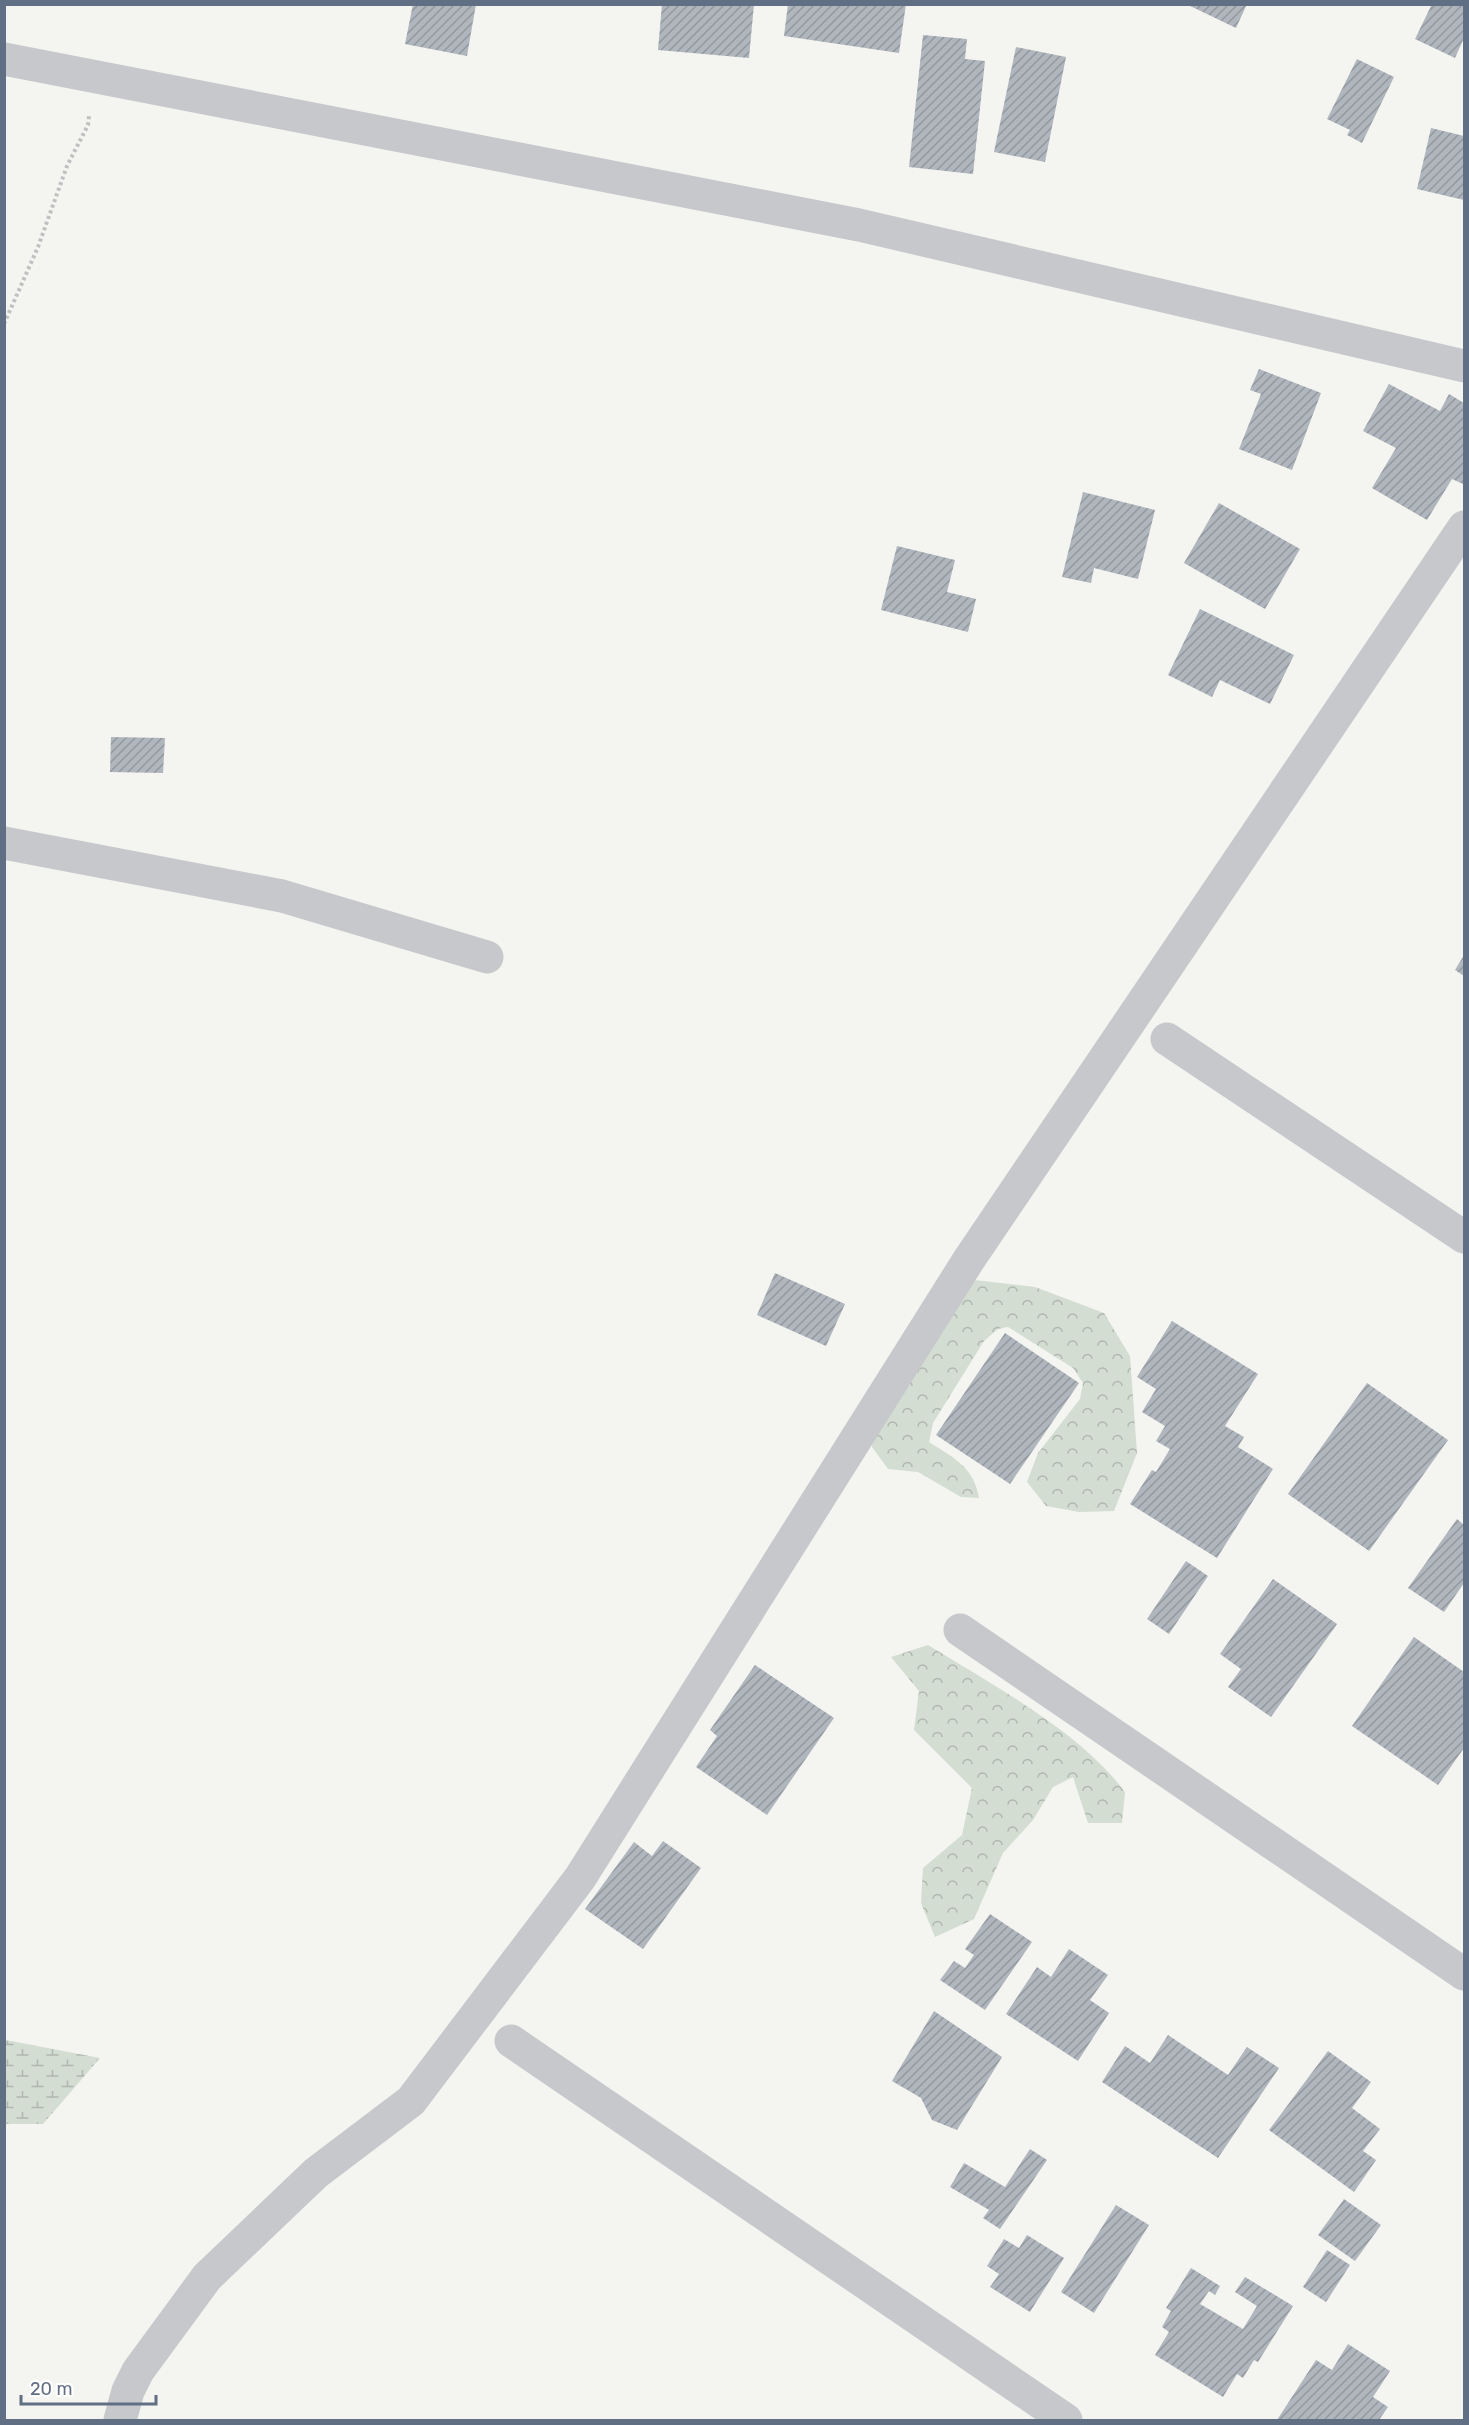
<svg xmlns="http://www.w3.org/2000/svg" width="1469" height="2425" viewBox="0 0 1469 2425" font-family="Rubik,sans-serif">
	<style>
		.forest { fill: url(#forest-crowns) }
		.wetland { fill: url(#wetland-marsh) }
		.building { fill: url(#building-hatch) }
		.lines { fill: none; stroke-linecap: round; stroke-linejoin: round }
		.path { stroke: #bec0c2; stroke-width: 4; stroke-dasharray: 3 3; stroke-linecap: butt }
		.street { stroke: #c6c8cc; stroke-width: 33 }
	</style>
	<defs>
		<pattern id="forest-crowns" width="20" height="18" patternUnits="userSpaceOnUse" patternTransform="scale(1.5)"><rect width="20" height="18" fill="#d3ddd1"/><path d="M2 6a3 3 0 1 1 6 0M12 15a3 3 0 1 1 6 0" fill="none" stroke="#afb7af"/></pattern>
		<pattern id="wetland-marsh" width="20" height="14" patternUnits="userSpaceOnUse" patternTransform="scale(1.5)"><rect width="20" height="14" fill="#d3ddd1"/><path d="M1 5h8M5 5V1M11 12h8M15 12V8" fill="none" stroke="#afb7af"/></pattern>
		<pattern id="building-hatch" width="6" height="6" patternUnits="userSpaceOnUse" patternTransform="scale(1.5)"><rect width="6" height="6" fill="#b0b6bd"/><path d="M-1 1l2-2M0 6l6-6M5 7l2-2" fill="none" stroke="#93989f"/></pattern>
	</defs>
	<rect width="100%" height="100%" fill="#f4f5f0"/>
	<g class="forest">
		<path d="M957,1278l78,9 69,26 26,43 7,97 -23,58 -35,1 -33,-6 -19,-24 11,-29 42,-54 3,-16 -10,-15 -65,-41 -10,2 -14,12 -51,82 -4,19c25,16 45,25 50,56l-18,-1 -43,-25 -30,-3 -16,-22 2,-38z"/>
		<path d="M928,1645c63,39 153,87 197,147l-3,31h-34l-15,-46 -20,10 -20,33 -30,33 -29,66 -39,18 -14,-34 2,-35 39,-33 10,-47 -58,-58 5,-39 -28,-34z"/>
	</g>
	<polygon class="wetland" points="4,2040 11,2041 100,2058 43,2124 5,2124"/>
	<g class="building">
		<polygon points="413,4 476,4 467,56 405,44"/>
		<polygon points="662,4 754,4 749,58 658,50"/>
		<polygon points="788,4 906,4 899,53 784,36"/>
		<polygon points="1186,4 1247,4 1236,28"/>
		<polygon points="1432,4 1464,4 1464,38 1455,58 1415,39"/>
		<polygon points="923,35 967,39 965,59 985,61 973,174 909,167"/>
		<polygon points="1016,47 1066,57 1045,162 994,152"/>
		<polygon points="1357,59 1394,77 1362,143 1347,135 1350,130 1327,119"/>
		<polygon points="1431,128 1464,136 1464,200 1417,189"/>
		<polygon points="1259,369 1321,393 1292,470 1239,449 1261,394 1250,390"/>
		<polygon points="1389,384 1440,411 1449,394 1464,403 1464,481 1463,484 1452,479 1427,520 1372,488 1396,448 1363,431"/>
		<polygon points="1083,492 1155,510 1138,579 1094,568 1091,583 1062,577"/>
		<polygon points="1219,503 1300,549 1265,609 1184,563"/>
		<polygon points="897,546 955,560 947,592 976,599 968,632 881,610"/>
		<polygon points="1200,609 1294,655 1270,704 1220,680 1212,697 1168,675"/>
		<polygon points="111,737 165,738 163,773 110,772"/>
		<polygon points="1464,955 1464,976 1455,970"/>
		<polygon points="775,1273 845,1304 826,1346 757,1315"/>
		<polygon points="1172,1321 1258,1374 1225,1426 1244,1437 1238,1447 1273,1469 1217,1558 1130,1504 1152,1470 1156,1472 1170,1449 1156,1441 1165,1426 1142,1412 1156,1389 1137,1377"/>
		<polygon points="1005,1333 1079,1383 1010,1484 936,1435"/>
		<polygon points="1367,1383 1448,1440 1369,1551 1288,1494"/>
		<polygon points="1457,1519 1464,1525 1464,1583 1444,1612 1408,1588"/>
		<polygon points="1186,1561 1208,1576 1169,1634 1147,1619"/>
		<polygon points="1273,1579 1337,1624 1271,1717 1228,1687 1241,1669 1220,1654"/>
		<polygon points="1414,1637 1464,1672 1464,1748 1438,1785 1352,1726"/>
		<polygon points="755,1665 834,1718 767,1815 696,1767 717,1736 710,1730"/>
		<polygon points="663,1841 701,1868 643,1949 585,1909 634,1842 652,1856"/>
		<polygon points="990,1914 1032,1942 985,2010 940,1980 954,1961 965,1968 974,1955 965,1949"/>
		<polygon points="1069,1949 1108,1975 1090,2000 1109,2013 1078,2061 1006,2014 1037,1967 1051,1977"/>
		<polygon points="934,2011 1002,2057 957,2130 932,2120 921,2098 892,2081"/>
		<polygon points="1168,2035 1228,2075 1247,2047 1279,2068 1218,2158 1102,2082 1125,2046 1150,2063"/>
		<polygon points="1328,2051 1371,2082 1352,2108 1380,2129 1363,2151 1376,2160 1354,2192 1269,2130"/>
		<polygon points="1030,2149 1047,2160 1000,2229 983,2218 989,2210 950,2187 964,2163 1005,2187"/>
		<polygon points="1344,2199 1381,2225 1355,2261 1318,2235"/>
		<polygon points="1116,2205 1149,2225 1094,2313 1061,2292"/>
		<polygon points="1027,2235 1064,2258 1030,2312 990,2287 999,2274 987,2266 1004,2239 1019,2248"/>
		<polygon points="1327,2250 1350,2265 1326,2302 1303,2287"/>
		<polygon points="1191,2268 1220,2286 1215,2295 1209,2291 1200,2304 1243,2329 1257,2306 1235,2292 1245,2277 1293,2306 1258,2362 1254,2360 1243,2378 1237,2374 1223,2397 1155,2355 1169,2332 1162,2327 1171,2311 1166,2308"/>
		<polygon points="1348,2344 1390,2371 1373,2397 1388,2407 1379,2420 1277,2420 1316,2360 1332,2370"/>
	</g>
	<g class="lines">
		<polyline class="path" points="4,324 38,247 67,166 88,125 89,116"/>
		<g class="street">
			<polyline points="4,59 859,225 1464,366"/>
			<polyline points="4,843 282,896 487,957"/>
			<polyline points="1167,1039 1464,1237"/>
			<polyline points="960,1630 1464,1974"/>
			<polyline points="511,2041 1066,2420"/>
			<polyline points="120,2420 128,2391 138,2371 207,2277 316,2173 411,2101 580,1878 968,1261 1464,527"/>
		</g>
	</g>
	<rect width="1469" height="2425" fill="none" stroke="#606f84" stroke-width="12"/>
	<path d="M21 2395v9h135v-9" fill="none" stroke="#606f84" stroke-width="3"/>
	<text x="30" y="2395" font-size="18" fill="#606f84" stroke="#ffffff" stroke-width="4.5" paint-order="stroke">20 m</text>
</svg>
